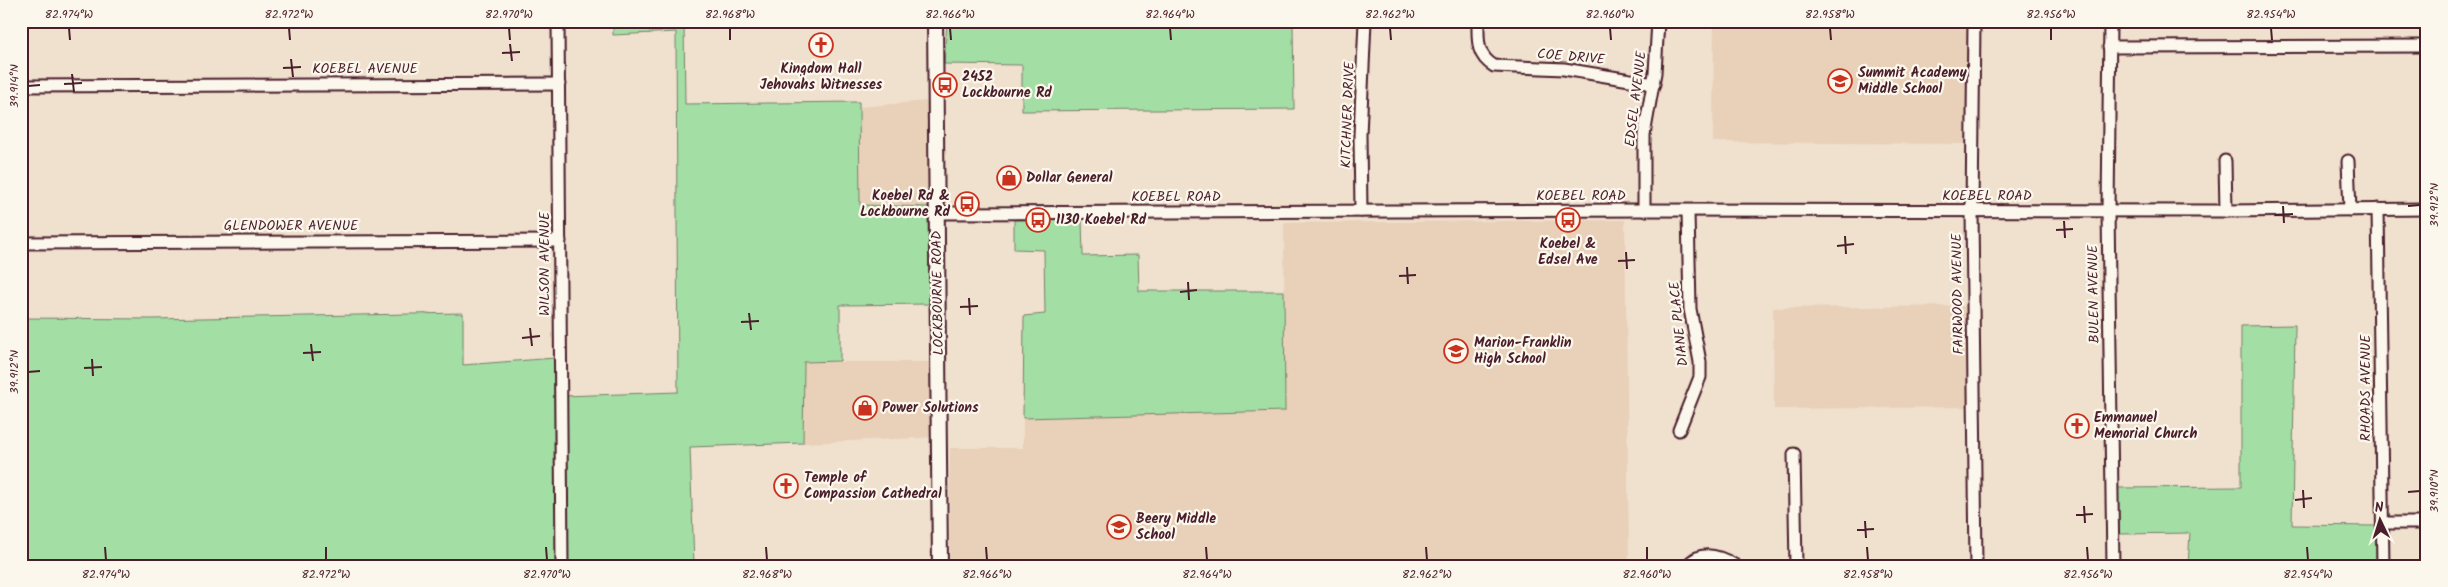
<svg xmlns="http://www.w3.org/2000/svg" width="2448" height="587" viewBox="0 0 2448 587" font-family="Kalam,sans-serif">
	<style>
		.built { fill: #e8d0b9 }
		.green { fill: #a3dfa5; stroke: #767f68 }
		.lines { fill: none; stroke-linecap: round; stroke-linejoin: round }
		.minor-casing { stroke: #4a1f2b; stroke-width: 15 }
		.major-casing { stroke: #4a1f2b; stroke-width: 18 }
		.minor { stroke: #fbf7ec; stroke-width: 11 }
		.major { stroke: #fbf7ec; stroke-width: 14 }
		.ticks { fill: none; stroke: #4a1f2b; stroke-width: 2 }
		.labels { text-anchor: middle; dominant-baseline: central; stroke-width: 4.5; stroke-linejoin: round; paint-order: stroke }
		.street-label { font-size: 14px; fill: #4a1f2b; stroke: #fbf7ec }
		.poi-label { font-size: 14px; font-weight: bold; fill: #4a1f2b; stroke: #fbf7ec; text-anchor: start }
		.neatline { fill: none; stroke: #4a1f2b; stroke-width: 2 }
		.ticks-label { font-size: 12px; text-anchor: middle; fill: #4a1f2b }
	</style>
	<rect width="100%" height="100%" fill="#f0e0ce"/>
	<filter id="ink" filterUnits="userSpaceOnUse"><feTurbulence type="fractalNoise" baseFrequency=".02" numOctaves="2"/><feDisplacementMap in="SourceGraphic" scale="10" xChannelSelector="R" yChannelSelector="G"/><feConvolveMatrix kernelMatrix="1 2 1 2 8 2 1 2 1" color-interpolation-filters="sRGB"/></filter>
	<g filter="url(#ink)">
		<g class="built">
			<polygon points="1714,21 1968,21 1966,144 1713,142"/>
			<polygon points="927,101 928,207 860,205 860,107"/>
			<polygon points="1625,220 1629,566 950,566 950,448 1023,448 1023,418 1285,411 1284,223"/>
			<polygon points="1968,306 1969,407 1774,409 1773,308"/>
			<polygon points="804,362 938,362 940,437 803,443"/>
		</g>
		<g class="green">
			<polygon points="613,21 684,21 685,104 859,102 860,205 928,207 929,304 840,305 840,361 804,362 803,443 690,447 694,566 566,566 564,396 678,392 676,32 613,35"/>
			<polygon points="1029,21 1293,21 1294,109 1022,111 1022,65 944,64 947,23 1029,25"/>
			<polygon points="1082,219 1083,256 1138,255 1139,291 1284,291 1285,411 1023,418 1024,316 1045,314 1044,250 1014,249 1014,220"/>
			<polygon points="463,313 463,365 555,358 559,566 21,566 21,318 151,319"/>
			<polygon points="2295,325 2292,525 2376,526 2376,566 2188,566 2190,533 2119,534 2118,488 2241,487 2241,326"/>
		</g>
		<g class="lines">
			<g class="minor-casing">
				<g id="minor">
					<polyline points="558,21 562,566"/>
					<path d="M1478,21c0,19 -2,34 16,45l70,3 90,15"/>
					<polyline points="1974,21 1972,211 1976,566"/>
					<polyline points="2110,21 2108,211 2113,566"/>
					<polyline points="2109,47 2427,46"/>
					<polyline points="21,86 559,84"/>
					<polyline points="2225,161 2226,211"/>
					<polyline points="2348,161 2350,210"/>
					<polyline points="2378,209 2383,566"/>
					<polyline points="1644,210 1644,135 1655,73 1658,21"/>
					<polyline points="1361,211 1360,135 1365,21"/>
					<polyline points="937,213 1644,210 2226,211 2427,209"/>
					<polyline points="21,243 560,241"/>
					<polyline points="1679,430 1700,377 1700,362 1690,309 1688,211"/>
					<polyline points="1794,454 1796,566"/>
					<polyline points="2383,523 2427,523"/>
					<path d="M1687,566c14,-17 33,-10 49,0"/>
				</g>
			</g>
			<g class="major-casing">
				<polyline id="major" points="935,21 940,566"/>
			</g>
			<use href="#minor" class="minor"/>
			<use href="#major" class="major"/>
		</g>
	</g>
	<path class="ticks" d="M69,28l1,12M289,28l1,12M509,28l1,12M730,28v12M950,28l1,12M1170,28l1,12M1390,28l1,12M1610,28l1,12M1830,28l1,12M2051,28v12M2271,28l1,12M510,44l2,17M502,53l18,-1M291,59l2,18M283,68l18,-1M72,74l2,18M64,84l18,-1M28,86l12,-1M2283,206l1,17M2408,206l12,-1M2275,215l18,-1M2064,221l1,17M2056,230l17,-1M1845,236l1,18M1837,246l17,-2M1626,252l1,17M1618,261l17,-1M1407,267l1,17M1399,276l17,-1M1188,282l1,18M1180,292l17,-2M969,298l1,17M960,307l18,-1M749,313l2,17M741,322l18,-1M530,328l2,18M522,338l18,-2M311,344l2,17M303,353l18,-1M92,359l1,17M84,368l18,-1M28,372l12,-1M2303,490l1,18M2408,492l12,-1M2295,500l17,-2M2084,506l1,17M2076,515l17,-1M1865,521l1,17M1857,530l17,-1M105,547l1,13M326,547v13M546,547l1,13M766,547l1,13M986,547l1,13M1206,547l1,13M1426,547l1,13M1647,547v13M1867,547l1,13M2087,547l1,13M2307,547l1,13"/>
	<defs>
		<g id="church-ring" transform="scale(1.25)"><circle r="9.5" fill="#fbf7ec" stroke="#c8321e" stroke-width="1.5"/><path d="M-1.2-6h2.4v3.5h3.3v2.4h-3.3V6h-2.4V-.1h-3.3v-2.4h3.3Z" fill="#c8321e"/></g>
		<g id="school-ring" transform="scale(1.25)"><circle r="9.5" fill="#fbf7ec" stroke="#c8321e" stroke-width="1.5"/><path d="M0-5L7-2L0 1L-7-2ZM-4 1L0 2.5L4 1V4Q0 6-4 4Z" fill="#c8321e"/></g>
		<g id="bus-ring" transform="scale(1.25)"><circle r="9.5" fill="#fbf7ec" stroke="#c8321e" stroke-width="1.5"/><path d="M-5-6H5V4H4V6H2V4H-2V6H-4V4H-5ZM-3.5-4V0h7V-4ZM-3.5 1.2v1.5H-2V1.2ZM2 1.2v1.5H3.5V1.2Z" fill="#c8321e"/></g>
		<g id="shop-ring" transform="scale(1.25)"><circle r="9.5" fill="#fbf7ec" stroke="#c8321e" stroke-width="1.5"/><path d="M-5-2.5h2.3a2.7 3.5 0 0 1 5.4 0H5L5.5 6h-11ZM-1.5-2.5h3a1.5 2.3 0 0 0-3 0Z" fill="#c8321e"/></g>
	</defs>
	<g fill-rule="evenodd">
		<use href="#church-ring" x="821" y="45"/>
		<use href="#school-ring" x="1840" y="81"/>
		<use href="#bus-ring" x="945" y="85"/>
		<use href="#shop-ring" x="1009" y="178"/>
		<use href="#bus-ring" x="967" y="204"/>
		<use href="#bus-ring" x="1038" y="220"/>
		<use href="#bus-ring" x="1568" y="220"/>
		<use href="#school-ring" x="1456" y="351"/>
		<use href="#shop-ring" x="865" y="408"/>
		<use href="#church-ring" x="2077" y="426"/>
		<use href="#church-ring" x="786" y="486"/>
		<use href="#school-ring" x="1119" y="527"/>
	</g>
	<g class="labels">
		<g class="street-label">
			<text transform="translate(1571 57) rotate(5)">COE DRIVE</text>
			<text x="365" y="69">KOEBEL AVENUE</text>
			<text transform="translate(1636 99) rotate(-83)">EDSEL AVENUE</text>
			<text transform="translate(1348 115) rotate(-88)">KITCHNER DRIVE</text>
			<text x="1581" y="196">KOEBEL ROAD</text>
			<text x="1987" y="196">KOEBEL ROAD</text>
			<text x="1176" y="197">KOEBEL ROAD</text>
			<text x="291" y="226">GLENDOWER AVENUE</text>
			<text transform="translate(545 264) rotate(-90)">WILSON AVENUE</text>
			<text transform="translate(938 293) rotate(-91)">LOCKBOURNE ROAD</text>
			<text transform="translate(1958 294) rotate(-91)">FAIRWOOD AVENUE</text>
			<text transform="translate(2094 294) rotate(-91)">BULEN AVENUE</text>
			<text transform="translate(1679 324) rotate(-96)">DIANE PLACE</text>
			<text transform="translate(2366 388) rotate(-90)">RHOADS AVENUE</text>
		</g>
		<g class="poi-label">
			<text x="821" y="69" text-anchor="middle">Kingdom Hall<tspan x="821" dy="16">Jehovahs Witnesses</tspan></text>
			<text x="1858" y="73">Summit Academy<tspan x="1858" dy="16">Middle School</tspan></text>
			<text x="962" y="77">2452<tspan x="962" dy="16">Lockbourne Rd</tspan></text>
			<text x="1026" y="178">Dollar General</text>
			<text x="950" y="196" text-anchor="end">Koebel Rd &amp;<tspan x="950" dy="16">Lockbourne Rd</tspan></text>
			<text x="1056" y="220">1130 Koebel Rd</text>
			<text x="1568" y="244" text-anchor="middle">Koebel &amp;<tspan x="1568" dy="16">Edsel Ave</tspan></text>
			<text x="1474" y="343">Marion-Franklin<tspan x="1474" dy="16">High School</tspan></text>
			<text x="882" y="408">Power Solutions</text>
			<text x="2094" y="418">Emmanuel<tspan x="2094" dy="16">Memorial Church</tspan></text>
			<text x="804" y="478">Temple of<tspan x="804" dy="16">Compassion Cathedral</tspan></text>
			<text x="1136" y="519">Beery Middle<tspan x="1136" dy="16">School</tspan></text>
		</g>
	</g>
	<rect width="2448" height="587" fill="none" stroke="#fbf7ec" stroke-width="55"/>
	<g transform="translate(2380 520) rotate(356)" stroke="#fbf7ec" stroke-width="4" paint-order="stroke">
	<path d="M0-4L9 19L0 12L-9 19Z" fill="#4a1f2b"/>
	<text y="-8" font-size="14" font-weight="bold" text-anchor="middle" fill="#4a1f2b">N</text>
	</g>
	<rect x="28" y="28" width="2392" height="532" class="neatline"/>
	<g class="ticks-label">
		<text x="69" y="18">82.974°W</text>
		<text x="289" y="18">82.972°W</text>
		<text x="509" y="18">82.970°W</text>
		<text x="730" y="18">82.968°W</text>
		<text x="950" y="18">82.966°W</text>
		<text x="1170" y="18">82.964°W</text>
		<text x="1390" y="18">82.962°W</text>
		<text x="1610" y="18">82.960°W</text>
		<text x="1830" y="18">82.958°W</text>
		<text x="2051" y="18">82.956°W</text>
		<text x="2271" y="18">82.954°W</text>
		<text transform="translate(14 86) rotate(-90)" y="4">39.914°N</text>
		<text transform="translate(2434 205) rotate(-90)" y="4">39.912°N</text>
		<text transform="translate(14 372) rotate(-90)" y="4">39.912°N</text>
		<text transform="translate(2434 491) rotate(-90)" y="4">39.910°N</text>
		<text x="106" y="578">82.974°W</text>
		<text x="326" y="578">82.972°W</text>
		<text x="547" y="578">82.970°W</text>
		<text x="767" y="578">82.968°W</text>
		<text x="987" y="578">82.966°W</text>
		<text x="1207" y="578">82.964°W</text>
		<text x="1427" y="578">82.962°W</text>
		<text x="1647" y="578">82.960°W</text>
		<text x="1868" y="578">82.958°W</text>
		<text x="2088" y="578">82.956°W</text>
		<text x="2308" y="578">82.954°W</text>
	</g>
</svg>
